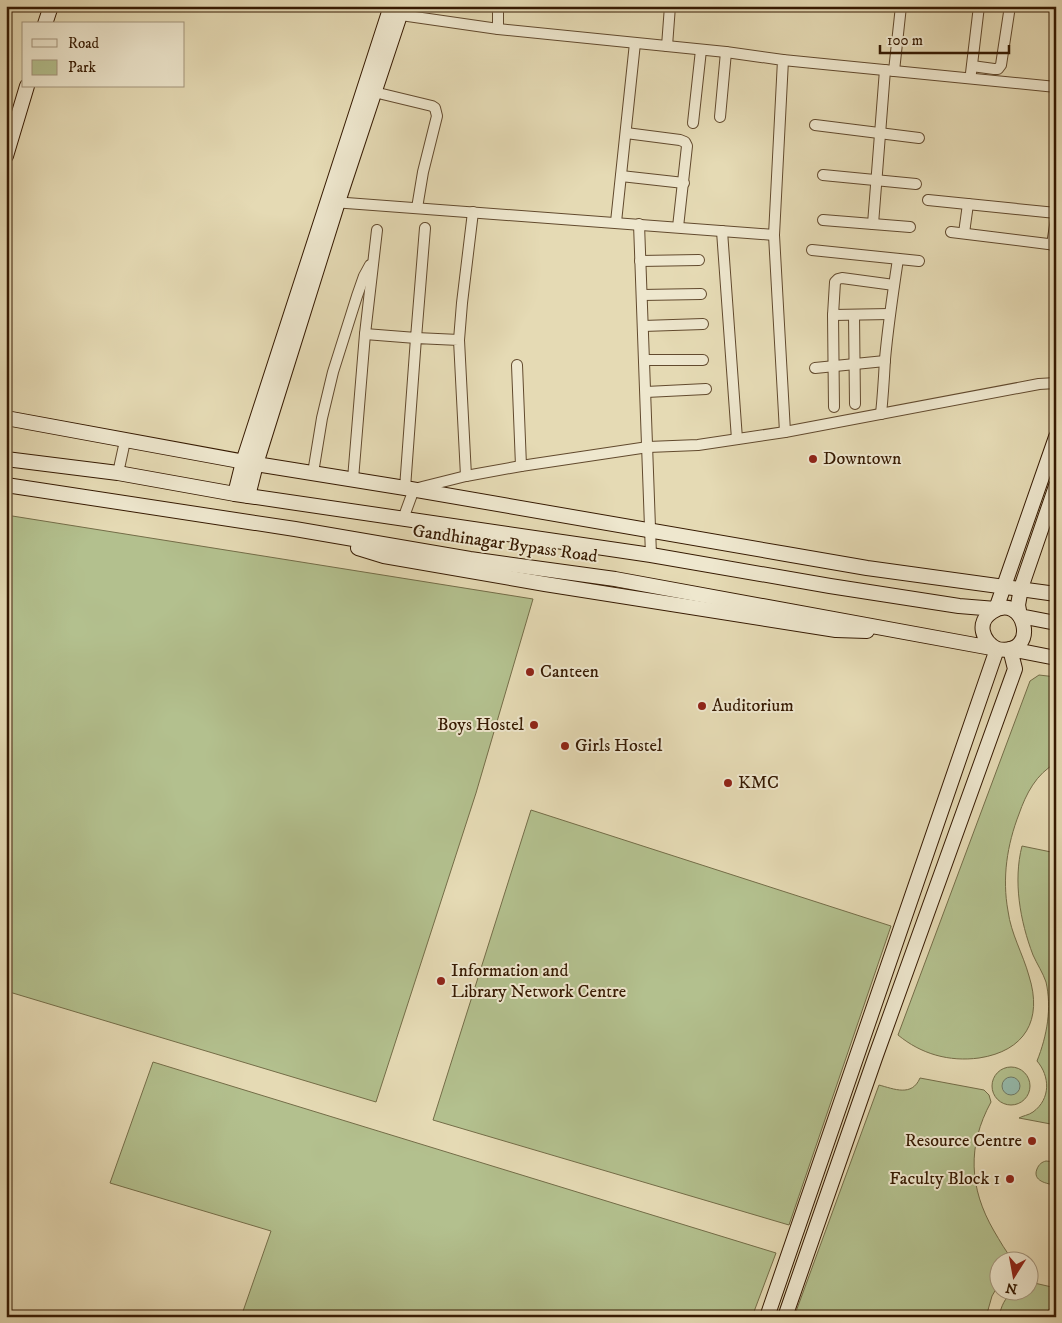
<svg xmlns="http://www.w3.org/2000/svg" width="1062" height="1323" viewBox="0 0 1062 1323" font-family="'IM FELL DW Pica',serif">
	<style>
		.green { fill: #b3c08e; stroke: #746d48 }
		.water { fill: #96bbad; stroke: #707b69 }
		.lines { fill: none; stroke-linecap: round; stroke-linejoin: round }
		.street-casing { stroke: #624a2e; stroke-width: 12 }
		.secondary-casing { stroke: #361a02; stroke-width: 16 }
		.street { stroke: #eee7ce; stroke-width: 10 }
		.secondary { stroke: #eee7ce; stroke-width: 14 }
		.poi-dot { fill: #8f2418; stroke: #eee7ce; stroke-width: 2 }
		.labels { text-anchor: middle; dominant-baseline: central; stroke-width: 4; stroke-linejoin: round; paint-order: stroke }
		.poi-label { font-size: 18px; fill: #361a02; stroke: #eee7ce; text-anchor: start }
		.street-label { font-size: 18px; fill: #361a02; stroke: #eee7ce }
	</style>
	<rect width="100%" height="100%" fill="#e5dab4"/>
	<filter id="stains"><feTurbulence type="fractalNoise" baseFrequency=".004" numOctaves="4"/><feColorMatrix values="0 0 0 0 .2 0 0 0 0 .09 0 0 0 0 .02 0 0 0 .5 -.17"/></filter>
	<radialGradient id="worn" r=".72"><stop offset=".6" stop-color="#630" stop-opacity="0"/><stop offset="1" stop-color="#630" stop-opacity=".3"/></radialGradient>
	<g class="green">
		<polygon points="6,515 533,599 476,793 376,1102 6,991"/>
		<path d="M1039,675l17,2v86c-20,11 -30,31 -37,51 -12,31 -17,64 -11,97 3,23 15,43 21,65 14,44 -4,75 -50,82 -30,4 -58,-4 -81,-23l132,-354z"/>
		<polygon points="531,810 891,926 789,1225 433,1120"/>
		<path d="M1022,846l34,7v272l-37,-7c3,-2 10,-3 14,-6 18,-13 17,-36 4,-51 10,-25 15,-53 9,-79 -3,-9 -9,-18 -13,-27 -13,-34 -20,-74 -11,-109z"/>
		<polygon points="153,1062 776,1253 752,1317 241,1317 271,1231 110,1183"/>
		<circle cx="1011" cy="1086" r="19"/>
		<path d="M920,1078l64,12 5,5 2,7c-24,44 -22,86 3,129 6,10 12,21 19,29h-13l-1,24 -7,12 -6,21h-192l85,-232c15,4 33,12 41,-7z"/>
		<path d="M1046,1161l10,1v23c-9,-1 -24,-4 -19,-16 2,-5 5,-7 9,-8z"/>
		<path d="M1030,1282l26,6v15l-15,14h-42c2,-11 6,-19 14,-26l17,-1z"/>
	</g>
	<circle class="water" cx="1011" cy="1086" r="9"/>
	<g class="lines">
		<g class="street-casing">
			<g id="street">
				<polyline points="394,14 498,29 726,52 783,60 774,235 785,432"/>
				<polyline points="498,29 498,6"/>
				<polyline points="667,46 670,6"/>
				<polyline points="783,60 1056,87"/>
				<polyline points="972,66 994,69 998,69 1001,65 1010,6"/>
				<polyline points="894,71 901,6"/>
				<polyline points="971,73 979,6"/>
				<polyline points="374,92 432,106 435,108 437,116 423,172 417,208"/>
				<polyline points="720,117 726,52"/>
				<polyline points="693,123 701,50"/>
				<polyline points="815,125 919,138"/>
				<polyline points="626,133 680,140 685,142 687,146 678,227"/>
				<polyline points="823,175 916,184"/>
				<polyline points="621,176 684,183"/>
				<polyline points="928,200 1056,213"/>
				<polyline points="333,202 774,235"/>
				<polyline points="823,220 910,227"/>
				<polyline points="616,222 635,43"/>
				<polyline points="639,224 651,555"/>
				<polyline points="873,224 885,70"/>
				<polyline points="722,231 737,439"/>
				<polyline points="951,232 1056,245"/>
				<polyline points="964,233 968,204"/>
				<polyline points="1052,245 1056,219"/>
				<polyline points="812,250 919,261"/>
				<polyline points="640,261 699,260"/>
				<polyline points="642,295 701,294"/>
				<polyline points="833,315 890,314"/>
				<polyline points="854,315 855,404"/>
				<polyline points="643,326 703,324"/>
				<polyline points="365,334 416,338 425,228"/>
				<polyline points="459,340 462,303 473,212"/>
				<polyline points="645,360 703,360"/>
				<polyline points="517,365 521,466"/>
				<polyline points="815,368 885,361"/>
				<polyline points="646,392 706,389"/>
				<polyline points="834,407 833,315 835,282 838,279 842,278 894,285"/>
				<path d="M881,414c2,-19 3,-36 4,-55 3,-33 8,-67 13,-100"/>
				<polyline points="118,473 125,441"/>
				<polyline points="313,473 322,418 333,372 357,296 364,276 370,265"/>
				<polyline points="353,479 365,334 377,230"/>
				<polyline points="405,488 416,338 459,340 466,476"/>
				<polyline points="403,519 414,489 466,476 521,466 648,447 698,445 785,432 1039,384 1056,383"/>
			</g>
		</g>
		<g class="secondary-casing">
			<g id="secondary">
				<polyline points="45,24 51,6"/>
				<polyline points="6,156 27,86"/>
				<polyline points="6,418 256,464 405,488 786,554 867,568 1056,594"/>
				<polyline points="6,459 118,473 235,494 651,555 830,586 959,606 996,609 1056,437"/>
				<path d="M6,485l289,44 175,30 145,20 382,70c45,8 27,-59 -5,-37 -16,10 -10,29 5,37"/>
				<polyline points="1056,486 1021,588 1018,605 1020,616 1056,623"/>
				<polyline points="235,494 243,462 391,6"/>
				<polyline points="248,496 256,464 338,202 403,6"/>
				<polyline points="358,548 384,556 545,584 836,630 867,631"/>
				<path d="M767,1317c77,-223 155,-445 230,-668"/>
				<polyline points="785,1317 875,1058 1015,669 1010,649 1056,658"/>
			</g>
		</g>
		<use href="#street" class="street"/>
		<use href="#secondary" class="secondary"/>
	</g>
	<g class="poi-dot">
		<circle cx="813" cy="459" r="5"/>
		<circle cx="530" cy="672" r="5"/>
		<circle cx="702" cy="706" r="5"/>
		<circle cx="534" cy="725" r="5"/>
		<circle cx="565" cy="746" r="5"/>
		<circle cx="728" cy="783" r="5"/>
		<circle cx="441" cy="981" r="5"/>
		<circle cx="1032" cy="1141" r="5"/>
		<circle cx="1010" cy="1179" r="5"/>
	</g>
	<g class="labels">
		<g class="poi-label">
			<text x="823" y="459">Downtown</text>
			<text x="540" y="672">Canteen</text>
			<text x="712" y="706">Auditorium</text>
			<text x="524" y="725" text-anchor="end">Boys Hostel</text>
			<text x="575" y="746">Girls Hostel</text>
			<text x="738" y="783">KMC</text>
			<text x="451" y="971">Information and<tspan x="451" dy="21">Library Network Centre</tspan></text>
			<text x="1022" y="1141" text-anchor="end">Resource Centre</text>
			<text x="1000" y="1179" text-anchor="end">Faculty Block 1</text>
		</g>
		<g class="street-label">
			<text transform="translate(505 544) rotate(8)">Gandhinagar Bypass Road</text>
		</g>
	</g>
	<rect width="1062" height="1323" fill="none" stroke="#e5dab4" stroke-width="25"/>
	<rect x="8" y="8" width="1047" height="1308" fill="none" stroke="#361a02" stroke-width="2.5"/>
	<rect x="12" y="12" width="1037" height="1298" fill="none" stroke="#361a02"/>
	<rect x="22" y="22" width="162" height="65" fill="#eee7ce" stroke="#a4957c"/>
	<rect x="32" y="39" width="25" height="8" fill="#eee7ce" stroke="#a4957c"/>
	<text x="68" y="48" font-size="15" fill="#361a02">Road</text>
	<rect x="32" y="60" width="25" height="15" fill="#b3c08e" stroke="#a4957c"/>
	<text x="68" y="72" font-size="15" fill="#361a02">Park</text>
	<g transform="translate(1014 1276) rotate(191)"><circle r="24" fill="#eee7ce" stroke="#a4957c"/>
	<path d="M0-4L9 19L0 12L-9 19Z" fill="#8f2418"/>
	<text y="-8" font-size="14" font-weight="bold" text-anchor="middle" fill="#361a02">N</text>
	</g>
	<path d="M880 45v8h129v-8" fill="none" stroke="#361a02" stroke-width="2.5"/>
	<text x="887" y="45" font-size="15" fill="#361a02" stroke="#eee7ce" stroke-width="4" paint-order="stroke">100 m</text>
	<rect width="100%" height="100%" filter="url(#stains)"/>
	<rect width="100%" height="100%" fill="url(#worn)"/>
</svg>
